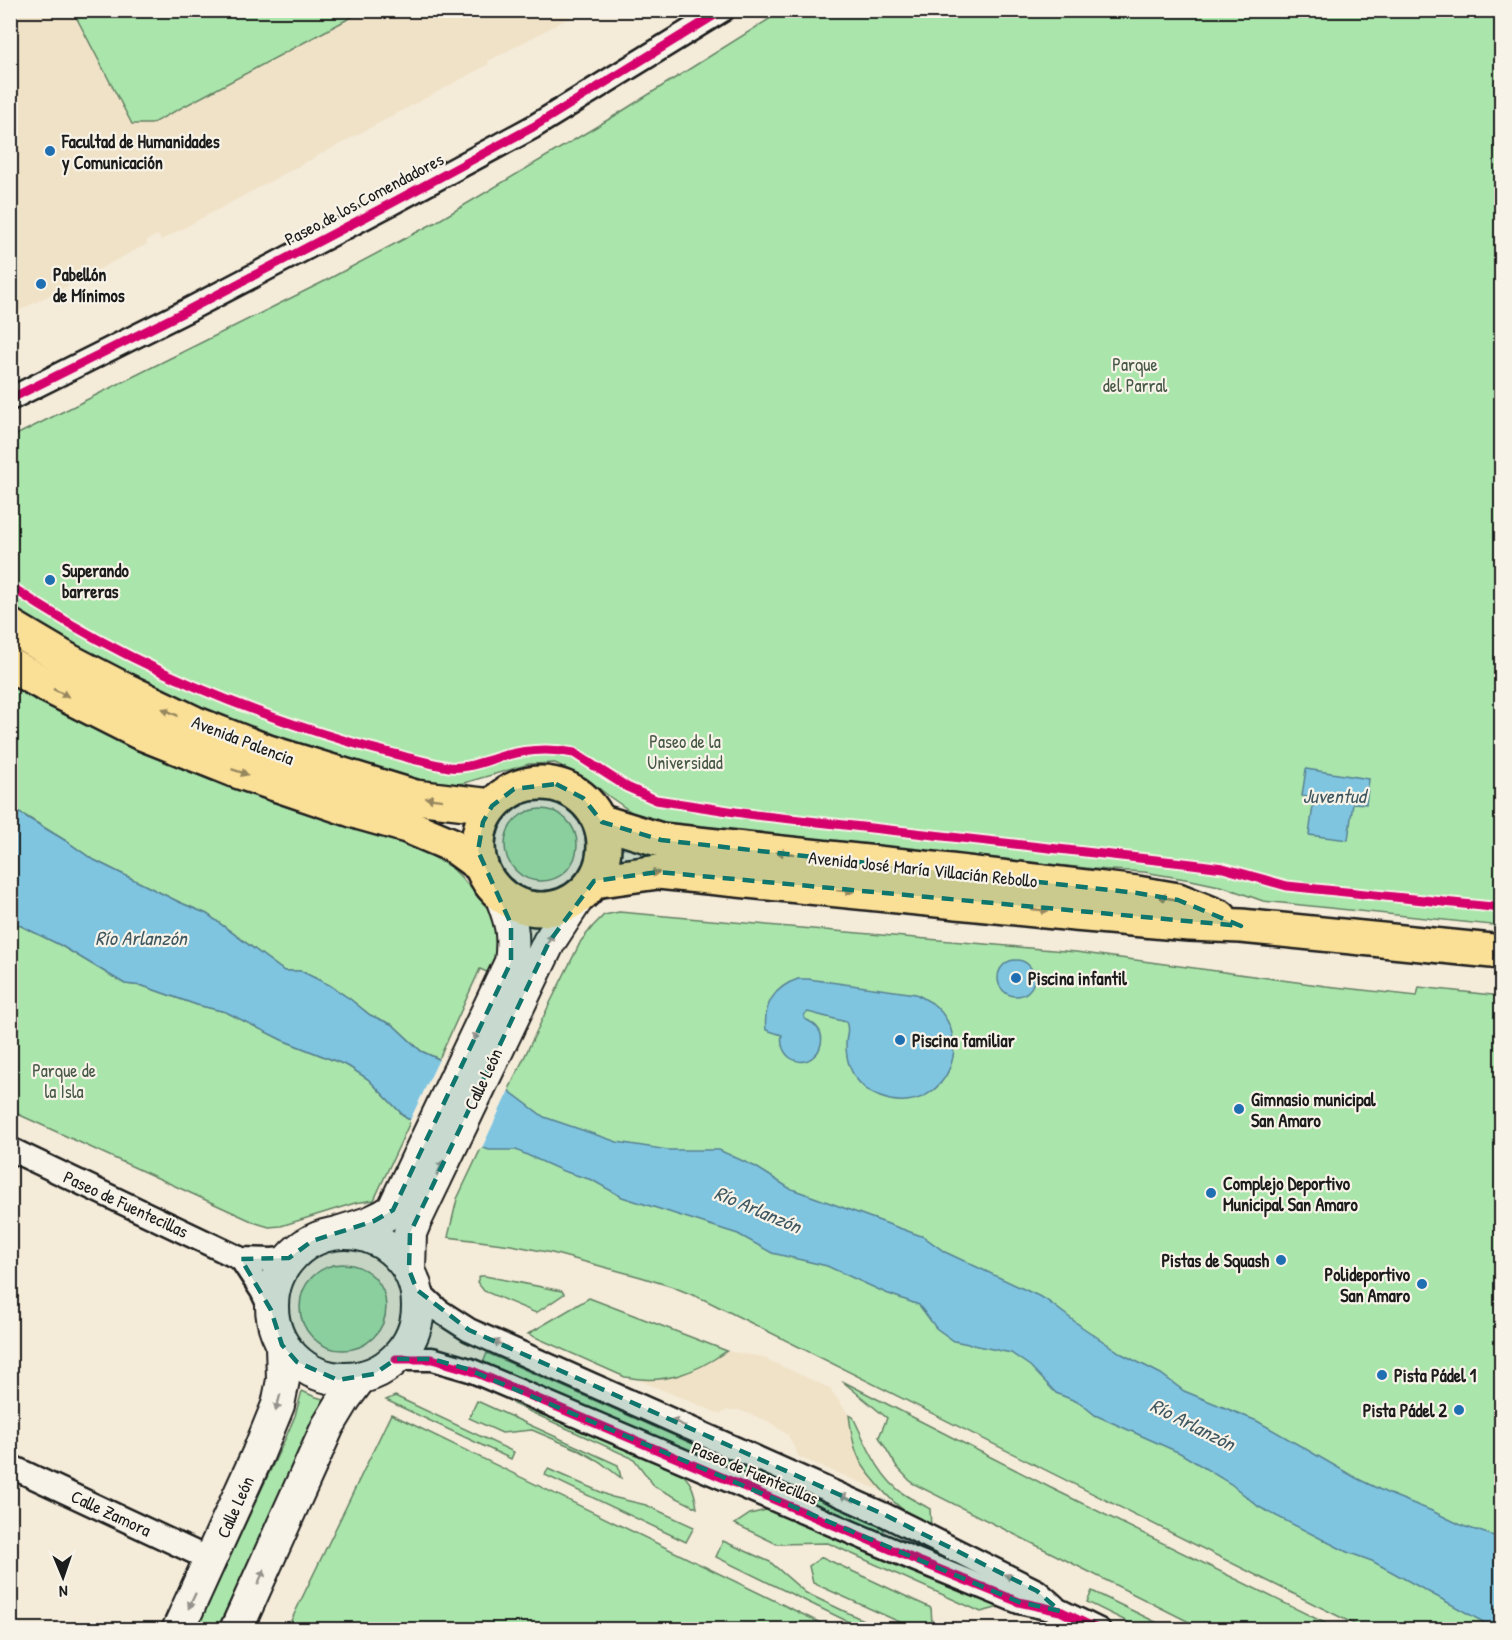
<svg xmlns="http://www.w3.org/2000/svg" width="1512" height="1640" viewBox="0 0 1512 1640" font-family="'Patrick Hand',sans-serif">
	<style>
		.built { fill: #f0e2c7 }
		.green { fill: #aae5ab; stroke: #638064; stroke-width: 1.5 }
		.water { fill: #7fc5e0; stroke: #578192; stroke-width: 1.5 }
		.pier { fill: #f4ebd9 }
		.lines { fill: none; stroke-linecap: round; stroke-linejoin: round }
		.minor-casing { stroke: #1c1c1c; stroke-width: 27 }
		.secondary-casing { stroke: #1c1c1c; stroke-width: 36 }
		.trunk-casing { stroke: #1c1c1c; stroke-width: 38 }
		.minor { stroke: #f7f3e8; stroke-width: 22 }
		.secondary { stroke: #f7f3e8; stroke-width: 32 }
		.trunk { stroke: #fadf96; stroke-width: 33 }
		.cycleway-casing { stroke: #f7f3e8; stroke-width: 13 }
		.cycleway { stroke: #d6006c; stroke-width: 9 }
		.oneway { fill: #96875f }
		.oneway2 { fill: #94928c }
		.marked { fill: #0f766e; fill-opacity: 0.2; stroke: #0f766e; stroke-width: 4.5; stroke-dasharray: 12 8; stroke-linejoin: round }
		.poi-dot { fill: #1f6fb2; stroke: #f7f3e8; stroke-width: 2 }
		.labels { text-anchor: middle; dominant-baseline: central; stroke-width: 4.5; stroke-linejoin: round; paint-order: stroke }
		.poi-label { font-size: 18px; font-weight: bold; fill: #1c1c1c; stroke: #f7f3e8; text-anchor: start }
		.street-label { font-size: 18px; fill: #1c1c1c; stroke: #f7f3e8 }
		.park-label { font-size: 18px; fill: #475847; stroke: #f7f3e8 }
		.water-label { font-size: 20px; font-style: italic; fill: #3f5761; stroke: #f7f3e8 }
	</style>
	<rect width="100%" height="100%" fill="#f4ebd9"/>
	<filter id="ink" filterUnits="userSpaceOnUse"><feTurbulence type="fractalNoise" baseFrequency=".0167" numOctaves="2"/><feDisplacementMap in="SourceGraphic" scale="12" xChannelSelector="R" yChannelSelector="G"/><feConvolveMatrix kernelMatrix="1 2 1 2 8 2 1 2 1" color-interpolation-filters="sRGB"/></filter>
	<g filter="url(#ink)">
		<g class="built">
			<polygon points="11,11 582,11 496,57 488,61 489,64 161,240 158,235 151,238 146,241 147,244 11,315"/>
			<polygon points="727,1351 762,1357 829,1388 849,1415 852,1441 858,1458 882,1491 799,1457 788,1435 768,1421 739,1410 727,1410 720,1414 636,1379 659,1380 710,1362"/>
		</g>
		<g class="green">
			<polygon points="73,11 363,11 151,124 132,124"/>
			<polygon points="782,11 1501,11 1501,926 1263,901 1224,887 1191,880 1144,872 1094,869 667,823 633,813 610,797 586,778 555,763 529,764 464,783 448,785 418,780 364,766 259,732 187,704 63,639 11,605 10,438 323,282 436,222 616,115"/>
			<polygon points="10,682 112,737 230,786 407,841 452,868 461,877 486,906 501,930 496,976 480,969 439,1059 421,1051 393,1025 370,1015 350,999 329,985 301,971 284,971 207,914 179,902 92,859 66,841 11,807"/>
			<circle cx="541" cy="845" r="36"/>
			<polygon points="619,912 1076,952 1326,986 1417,996 1419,987 1501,996 1501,1629 1364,1629 705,1300 673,1287 641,1277 552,1253 511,1245 448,1237 457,1199 550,1003 581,941 593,926 604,915"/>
			<polygon points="11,921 60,945 125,984 143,986 197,1005 226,1012 282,1040 348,1066 368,1079 406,1118 411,1120 374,1200 355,1203 281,1226 269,1227 256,1223 11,1111"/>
			<circle cx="343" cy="1307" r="43"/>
			<polygon points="480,1276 485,1276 562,1291 564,1294 536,1313 484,1291 477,1282"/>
			<path d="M589,1298l138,53c-33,22 -62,34 -102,26l-97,-43z"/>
			<polygon points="487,1353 777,1481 776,1491 483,1363"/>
			<polygon points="842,1381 1051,1488 1337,1629 1203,1629 912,1483 897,1467 879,1437 887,1418"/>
			<polygon points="302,1391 313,1396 326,1400 311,1428 217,1629 196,1630 286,1437 295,1416"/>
			<polygon points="395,1396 514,1452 511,1459 386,1400"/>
			<path d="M517,1398l158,69c16,14 19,20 22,41l-42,-21 -21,-28 -121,-55z"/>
			<polygon points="477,1401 618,1465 621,1478 600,1462 577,1449 532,1430 502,1433 469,1418"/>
			<polygon points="391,1414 833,1629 287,1629"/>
			<path d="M849,1415l4,2c13,27 26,61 52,78 8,5 17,9 25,14l1,19c-23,-12 -41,-27 -57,-48 -6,-7 -13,-15 -16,-24 -6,-13 -7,-27 -9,-41z"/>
			<polygon points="548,1469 612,1497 646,1505 694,1527 686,1542 545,1475"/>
			<polygon points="810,1496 883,1528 884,1532 881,1535 809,1503 807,1499"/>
			<polygon points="770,1509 1000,1607 981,1612 828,1543 777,1544 735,1524 750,1514"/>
			<polygon points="723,1541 770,1562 806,1593 882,1629 863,1629 716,1557"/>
			<polygon points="822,1557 931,1608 932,1623 926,1629 915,1629 813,1583 809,1566"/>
			<polygon points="1092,1591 1170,1629 1142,1629 1087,1602"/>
		</g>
		<g class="water">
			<polygon points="1306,769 1369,779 1366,804 1353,803 1348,840 1309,835 1314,798 1302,796"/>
			<polygon points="10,807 66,841 92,859 179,902 207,914 284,971 301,971 329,985 350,999 370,1015 393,1025 421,1051 509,1091 544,1117 617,1142 668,1150 719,1150 756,1167 789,1188 924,1237 945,1252 1045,1299 1082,1327 1122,1354 1161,1374 1184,1391 1257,1421 1356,1478 1387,1493 1432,1511 1463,1526 1501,1538 1501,1629 1496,1629 1372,1561 1347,1552 1259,1507 1231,1484 1180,1453 1095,1415 1080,1403 1056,1393 1030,1366 1011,1353 954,1341 936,1328 919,1305 886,1293 827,1266 772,1253 738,1234 622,1197 592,1180 563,1171 516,1150 489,1150 406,1118 368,1079 348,1066 282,1040 226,1012 197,1005 143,986 125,984 60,945 11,921"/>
			<circle cx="1016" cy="978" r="18"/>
			<path d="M798,979h10l108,15c5,3 11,6 16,9 45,36 15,108 -42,97 -13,-3 -23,-8 -31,-18 -10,-11 -13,-24 -13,-38 0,-9 4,-15 0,-22l-38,-10 -4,3 1,4c11,5 19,12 16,25 -1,4 -3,9 -7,12 -15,14 -36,-1 -32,-21l-16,-5c-3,-25 8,-43 32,-51z"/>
		</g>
		<polygon class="pier" points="440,1057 510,1088 481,1150 409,1122"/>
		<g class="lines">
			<g class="minor-casing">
				<g id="minor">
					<polyline points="10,399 188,310 390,204 533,127 723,10"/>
					<polyline points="10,1149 241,1259 273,1260 289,1258"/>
					<polyline points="241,1259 262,1291 271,1310"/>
					<polyline points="417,1290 438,1310 469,1330 885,1515 1037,1591 1054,1606"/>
					<polyline points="396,1359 432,1359 470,1370 916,1560 1019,1602 1060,1611 1099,1630"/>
					<polyline points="10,1466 211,1560"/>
				</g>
			</g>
			<g class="secondary-casing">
				<g id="secondary">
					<path d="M340,1232c19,-6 37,-10 53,-22l118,-248c4,-29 0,-40 -10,-67"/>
					<circle cx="345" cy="1306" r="73"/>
					<polyline points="409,1270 410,1233 415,1221 549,942 579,896"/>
					<polyline points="178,1630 258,1454 278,1405 283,1380 282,1345"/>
					<polyline points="236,1630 328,1426 345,1398 360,1378"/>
				</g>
			</g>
			<g class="trunk-casing">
				<g id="trunk">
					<polyline points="10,626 69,661 123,689 194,723 268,752 415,797 492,806"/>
					<polyline points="10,665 48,686 139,732 234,770 361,813 407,826 452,845 481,866"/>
					<circle cx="541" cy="846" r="63"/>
					<polyline points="602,822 661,840 933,869 1137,893 1178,900 1220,917"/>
					<polyline points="594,881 658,872 1075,914 1189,924 1241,926 1502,952"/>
				</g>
			</g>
			<use href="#minor" class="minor"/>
			<use href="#secondary" class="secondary"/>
			<use href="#trunk" class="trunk"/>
			<g class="cycleway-casing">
				<g id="cycleway">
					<polyline points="10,399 188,310 390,204 533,127 723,10"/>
					<path d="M10,586c102,69 216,119 333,154 22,7 44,12 66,18 13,3 27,7 40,9 16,2 30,-4 44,-8 27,-9 54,-12 81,-6l53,34 29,13 99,15 437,49 31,4 64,18 215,22"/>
					<polyline points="396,1359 432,1359 470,1370 916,1560 1019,1602 1060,1611 1099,1630"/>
				</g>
			</g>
			<use href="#cycleway" class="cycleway"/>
		</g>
		<defs><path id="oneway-solid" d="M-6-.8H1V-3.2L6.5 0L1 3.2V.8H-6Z" transform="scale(1.5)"/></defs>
		<g class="oneway">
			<use href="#oneway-solid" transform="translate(61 693) rotate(27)"/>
			<use href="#oneway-solid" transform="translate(170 712) rotate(-155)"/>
			<use href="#oneway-solid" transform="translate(240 772) rotate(19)"/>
			<use href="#oneway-solid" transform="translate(434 799) rotate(-173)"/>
			<use href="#oneway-solid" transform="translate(785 853) rotate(-174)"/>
			<use href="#oneway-solid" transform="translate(651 873) rotate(-4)"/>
			<use href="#oneway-solid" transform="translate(845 891) rotate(6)"/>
			<use href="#oneway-solid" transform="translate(1167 898) rotate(-171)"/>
			<use href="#oneway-solid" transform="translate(1040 910) rotate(6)"/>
		</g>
		<g class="oneway2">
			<use href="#oneway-solid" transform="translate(549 941) rotate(-61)"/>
			<use href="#oneway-solid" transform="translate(477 1033) rotate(116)"/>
			<use href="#oneway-solid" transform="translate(440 1168) rotate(-65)"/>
			<use href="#oneway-solid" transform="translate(500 1344) rotate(-155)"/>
			<use href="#oneway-solid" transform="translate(278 1403) rotate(105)"/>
			<use href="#oneway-solid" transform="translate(678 1423) rotate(-156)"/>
			<use href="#oneway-solid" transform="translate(847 1498) rotate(-156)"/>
			<use href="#oneway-solid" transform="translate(261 1577) rotate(-66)"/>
			<use href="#oneway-solid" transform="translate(1012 1578) rotate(-153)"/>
			<use href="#oneway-solid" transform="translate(192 1601) rotate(115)"/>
		</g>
	</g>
	<path class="marked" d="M556,784l27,14 19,24 59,18 476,53 41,7 63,26 -583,-54 -64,9 -45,61 -139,291 -1,37 8,20 52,40 416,185 152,76 23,20 -41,-9 -552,-233 -35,-10h-36l-22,15 -36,6 -41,-18 -15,-17 -11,-35 -30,-51 48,-1 23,-17 62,-20 19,-11 118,-248v-38l-33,-73 5,-29 9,-16 22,-17z"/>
	<g class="poi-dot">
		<circle cx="50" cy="151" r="6"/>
		<circle cx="41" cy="284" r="6"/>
		<circle cx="50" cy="580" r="6"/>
		<circle cx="1016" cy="978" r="6"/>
		<circle cx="900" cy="1040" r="6"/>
		<circle cx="1239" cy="1109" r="6"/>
		<circle cx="1211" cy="1193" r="6"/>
		<circle cx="1281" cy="1260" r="6"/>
		<circle cx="1422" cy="1284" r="6"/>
		<circle cx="1382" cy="1375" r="6"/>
		<circle cx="1459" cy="1410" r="6"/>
	</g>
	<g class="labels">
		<g class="poi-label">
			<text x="62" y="141">Facultad de Humanidades<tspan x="62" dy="21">y Comunicación</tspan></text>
			<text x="53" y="274">Pabellón<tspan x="53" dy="21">de Mínimos</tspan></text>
			<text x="62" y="570">Superando<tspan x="62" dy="21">barreras</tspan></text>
			<text x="1028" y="978">Piscina infantil</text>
			<text x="912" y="1040">Piscina familiar</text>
			<text x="1251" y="1099">Gimnasio municipal<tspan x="1251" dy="21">San Amaro</tspan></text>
			<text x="1223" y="1183">Complejo Deportivo<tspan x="1223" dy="21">Municipal San Amaro</tspan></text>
			<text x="1269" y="1260" text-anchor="end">Pistas de Squash</text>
			<text x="1410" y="1274" text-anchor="end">Polideportivo<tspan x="1410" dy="21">San Amaro</tspan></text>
			<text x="1394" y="1375">Pista Pádel 1</text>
			<text x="1447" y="1410" text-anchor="end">Pista Pádel 2</text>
		</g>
		<g class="street-label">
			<text transform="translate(364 199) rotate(-28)">Paseo de los Comendadores</text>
			<text transform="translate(243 740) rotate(21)">Avenida Palencia</text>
			<text transform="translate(923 869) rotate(6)">Avenida José María Villacián Rebollo</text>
			<text transform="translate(483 1079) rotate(-65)">Calle León</text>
			<text transform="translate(126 1204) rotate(25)">Paseo de Fuentecillas</text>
			<text transform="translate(755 1473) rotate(23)">Paseo de Fuentecillas</text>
			<text transform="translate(235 1507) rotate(-66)">Calle León</text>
			<text transform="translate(111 1513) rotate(25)">Calle Zamora</text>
		</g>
		<g class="park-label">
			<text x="1135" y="364">Parque<tspan x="1135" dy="21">del Parral</tspan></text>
			<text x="685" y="741">Paseo de la<tspan x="685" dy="21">Universidad</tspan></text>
			<text x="64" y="1070">Parque de<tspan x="64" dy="21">la Isla</tspan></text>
		</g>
		<g class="water-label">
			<text x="1334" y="795">Juventud</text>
			<text x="141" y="937">Río Arlanzón</text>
			<text transform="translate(758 1209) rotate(23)">Río Arlanzón</text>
			<text transform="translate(1193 1424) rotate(27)">Río Arlanzón</text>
		</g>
	</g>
	<rect width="1512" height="1640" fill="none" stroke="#f7f3e8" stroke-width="36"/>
	<rect x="18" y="18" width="1476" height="1604" fill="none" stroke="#1c1c1c" stroke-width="2" filter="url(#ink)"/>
	<g transform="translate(63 1577) rotate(178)" stroke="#f7f3e8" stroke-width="4.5" paint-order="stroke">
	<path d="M0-4.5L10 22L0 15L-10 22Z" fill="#1c1c1c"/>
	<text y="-9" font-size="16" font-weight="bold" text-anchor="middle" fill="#1c1c1c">N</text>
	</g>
</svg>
